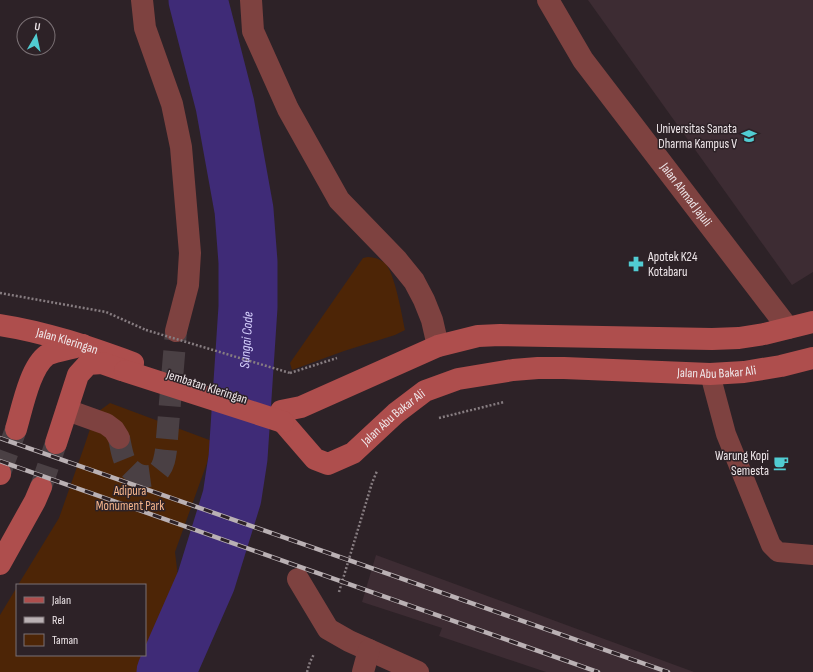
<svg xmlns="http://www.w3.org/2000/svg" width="813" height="672" viewBox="0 0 813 672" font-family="'Sofia Sans Condensed',sans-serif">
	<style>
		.built { fill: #3d2c33 }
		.green { fill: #4d2506 }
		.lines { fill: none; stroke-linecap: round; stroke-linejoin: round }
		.river { stroke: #3f2b77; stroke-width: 59 }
		.minor-tunnel { stroke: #4a4044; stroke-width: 22; stroke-dasharray: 22 11; stroke-linecap: butt }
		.secondary-tunnel { stroke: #4a4044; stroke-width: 22; stroke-dasharray: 22 11; stroke-linecap: butt }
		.path { stroke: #877d81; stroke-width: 2.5; stroke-dasharray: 2 2; stroke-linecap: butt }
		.service { stroke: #7e4240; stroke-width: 20 }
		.minor { stroke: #7e4240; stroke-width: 22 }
		.tertiary { stroke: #7e4240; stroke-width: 22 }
		.secondary { stroke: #ae4e4d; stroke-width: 22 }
		.rail-casing { stroke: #bab1b4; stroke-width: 4.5 }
		.rail { stroke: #2d2227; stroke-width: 3; stroke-dasharray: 9; stroke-linecap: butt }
		.path-bridge { stroke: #877d81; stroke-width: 2.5; stroke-dasharray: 2 2; stroke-linecap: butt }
		.secondary-bridge { stroke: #ae4e4d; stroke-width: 22 }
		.labels { text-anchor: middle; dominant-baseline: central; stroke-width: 3; stroke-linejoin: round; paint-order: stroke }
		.poi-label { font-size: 13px; fill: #efe7ea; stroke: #2d2227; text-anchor: end }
		.street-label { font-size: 13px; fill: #efe7ea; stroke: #2d2227 }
		.park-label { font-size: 13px; fill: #f5b58c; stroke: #2d2227 }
		.water-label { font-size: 14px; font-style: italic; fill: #d7d1fe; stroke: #2d2227 }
	</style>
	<rect width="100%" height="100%" fill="#2d2227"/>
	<g class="built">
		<polygon points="588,0 813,0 813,272 792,285"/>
		<polygon points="376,555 664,661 694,672 546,672 439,636 442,628 362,602"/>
	</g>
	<g class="green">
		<path d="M368,257c6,0 12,2 17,6 10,10 17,53 20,67l-10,5 -51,16 -52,19 -2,-7 73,-105z"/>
		<polygon points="110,403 212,441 207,463 175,552 178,577 145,655 145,585 18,585 59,518 84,447 95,414"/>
		<polygon points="17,587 17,655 145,655 138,672 0,672 0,615"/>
	</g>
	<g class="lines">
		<path class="river" id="s1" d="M166,672l40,-91 26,-84 6,-39 10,-151v-45l-4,-52 -19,-105 -27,-105"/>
		<path class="minor-tunnel" d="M119,438c2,9 3,19 8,27 6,10 24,16 32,6 5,-6 6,-14 7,-21l10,-119"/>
		<g class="secondary-tunnel">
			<polyline points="0,473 16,429"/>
			<polyline points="41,487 56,443"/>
		</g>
		<g class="path">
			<polyline points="0,293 106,312 146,330"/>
			<polyline points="290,373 337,358"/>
			<polyline points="439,418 504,402"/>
			<polyline points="339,592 372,483 377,471"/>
			<polyline points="307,672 310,662 314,654"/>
		</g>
		<polyline class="service" points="710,374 726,434 771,545 778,552 813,555"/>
		<g class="minor">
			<polyline points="142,0 145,28 172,104 181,147 190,253 188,285 176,331"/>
			<polyline points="251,0 253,31 288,109 339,200 397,260 414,281 424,300 432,320 438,346"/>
			<polyline points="67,410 106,424 114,430 119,438"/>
			<polyline points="298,579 328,629 349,641 418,672"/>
			<polyline points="363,672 369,650"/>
		</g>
		<path class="tertiary" id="s2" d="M548,0l35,60 205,268"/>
		<g class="secondary">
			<path id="s3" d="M0,325c46,7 89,22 133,38"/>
			<polyline points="281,411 301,407 438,346 478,336 500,335 712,339 739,338 764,334 813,322"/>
			<path id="s4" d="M283,422l32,37 13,5 25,-11 43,-40 29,-22 33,-12 55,-9 25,-2h26l146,6 34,-2 37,-6 32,-8"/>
			<path d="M16,429c6,-20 14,-62 31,-74 7,-4 28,-7 36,-10"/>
			<polyline points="56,443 78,375 88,364 102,363 122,370"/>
			<polyline points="0,474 0,473"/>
			<polyline points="0,564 35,501 41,487"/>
		</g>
		<g class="rail-casing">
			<g id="rail">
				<polyline points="0,438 668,672"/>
				<polyline points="0,461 598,672"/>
			</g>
		</g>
		<use href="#rail" class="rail"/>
		<polyline class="path-bridge" points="146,330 290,373"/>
		<polyline class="secondary-bridge" points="125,371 283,422"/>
	</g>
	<defs>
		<g id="university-bare" transform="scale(1.2)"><path d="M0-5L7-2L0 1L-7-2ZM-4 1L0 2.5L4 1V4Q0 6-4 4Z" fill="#51ccd2" stroke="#2d2227" stroke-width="2.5" paint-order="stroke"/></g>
		<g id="pharmacy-bare" transform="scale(1.2)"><path d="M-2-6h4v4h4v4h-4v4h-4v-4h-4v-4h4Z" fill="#51ccd2" stroke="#2d2227" stroke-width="2.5" paint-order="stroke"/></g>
		<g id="cafe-bare" transform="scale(1.2)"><path d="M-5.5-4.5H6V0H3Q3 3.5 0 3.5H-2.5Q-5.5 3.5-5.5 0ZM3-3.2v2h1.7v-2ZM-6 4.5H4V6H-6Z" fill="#51ccd2" stroke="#2d2227" stroke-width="2.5" paint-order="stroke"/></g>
	</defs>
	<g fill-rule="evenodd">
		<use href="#university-bare" x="749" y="136"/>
		<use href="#pharmacy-bare" x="636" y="264"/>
		<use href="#cafe-bare" x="781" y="463"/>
	</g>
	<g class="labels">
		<g class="poi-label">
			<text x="737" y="129">Universitas Sanata<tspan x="737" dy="15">Dharma Kampus V</tspan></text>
			<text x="648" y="257" text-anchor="start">Apotek K24<tspan x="648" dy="15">Kotabaru</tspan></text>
			<text x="769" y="456">Warung Kopi<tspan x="769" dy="15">Semesta</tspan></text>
		</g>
		<g class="street-label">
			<text stroke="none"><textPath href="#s2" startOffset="239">Jalan Ahmad Jajuli</textPath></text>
			<text stroke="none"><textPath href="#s3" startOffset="69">Jalan Kleringan</textPath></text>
			<text stroke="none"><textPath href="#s4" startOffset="480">Jalan Abu Bakar Ali</textPath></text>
			<text transform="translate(207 387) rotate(18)">Jembatan Kleringan</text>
			<text stroke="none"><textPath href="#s4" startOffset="144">Jalan Abu Bakar Ali</textPath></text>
		</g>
		<g class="park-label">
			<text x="130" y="491">Adipura<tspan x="130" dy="15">Monument Park</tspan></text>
		</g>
		<g class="water-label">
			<text stroke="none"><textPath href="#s1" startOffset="345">Sungai Code</textPath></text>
		</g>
	</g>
	<rect x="16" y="584" width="130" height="72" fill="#2d2227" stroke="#7b7175"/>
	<rect x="24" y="597" width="20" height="6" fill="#ae4e4d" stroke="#7b7175"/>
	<text x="52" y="604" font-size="12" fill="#efe7ea">Jalan</text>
	<rect x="24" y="617" width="20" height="6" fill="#bab1b4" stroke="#7b7175"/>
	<text x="52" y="624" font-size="12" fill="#efe7ea">Rel</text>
	<rect x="24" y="634" width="20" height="12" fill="#4d2506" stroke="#7b7175"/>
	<text x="52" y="644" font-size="12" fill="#efe7ea">Taman</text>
	<g transform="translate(36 36) rotate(9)"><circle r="19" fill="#2d2227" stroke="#7b7175"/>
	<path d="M0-3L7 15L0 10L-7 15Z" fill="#51ccd2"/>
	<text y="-6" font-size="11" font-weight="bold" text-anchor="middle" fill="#efe7ea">U</text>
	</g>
</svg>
